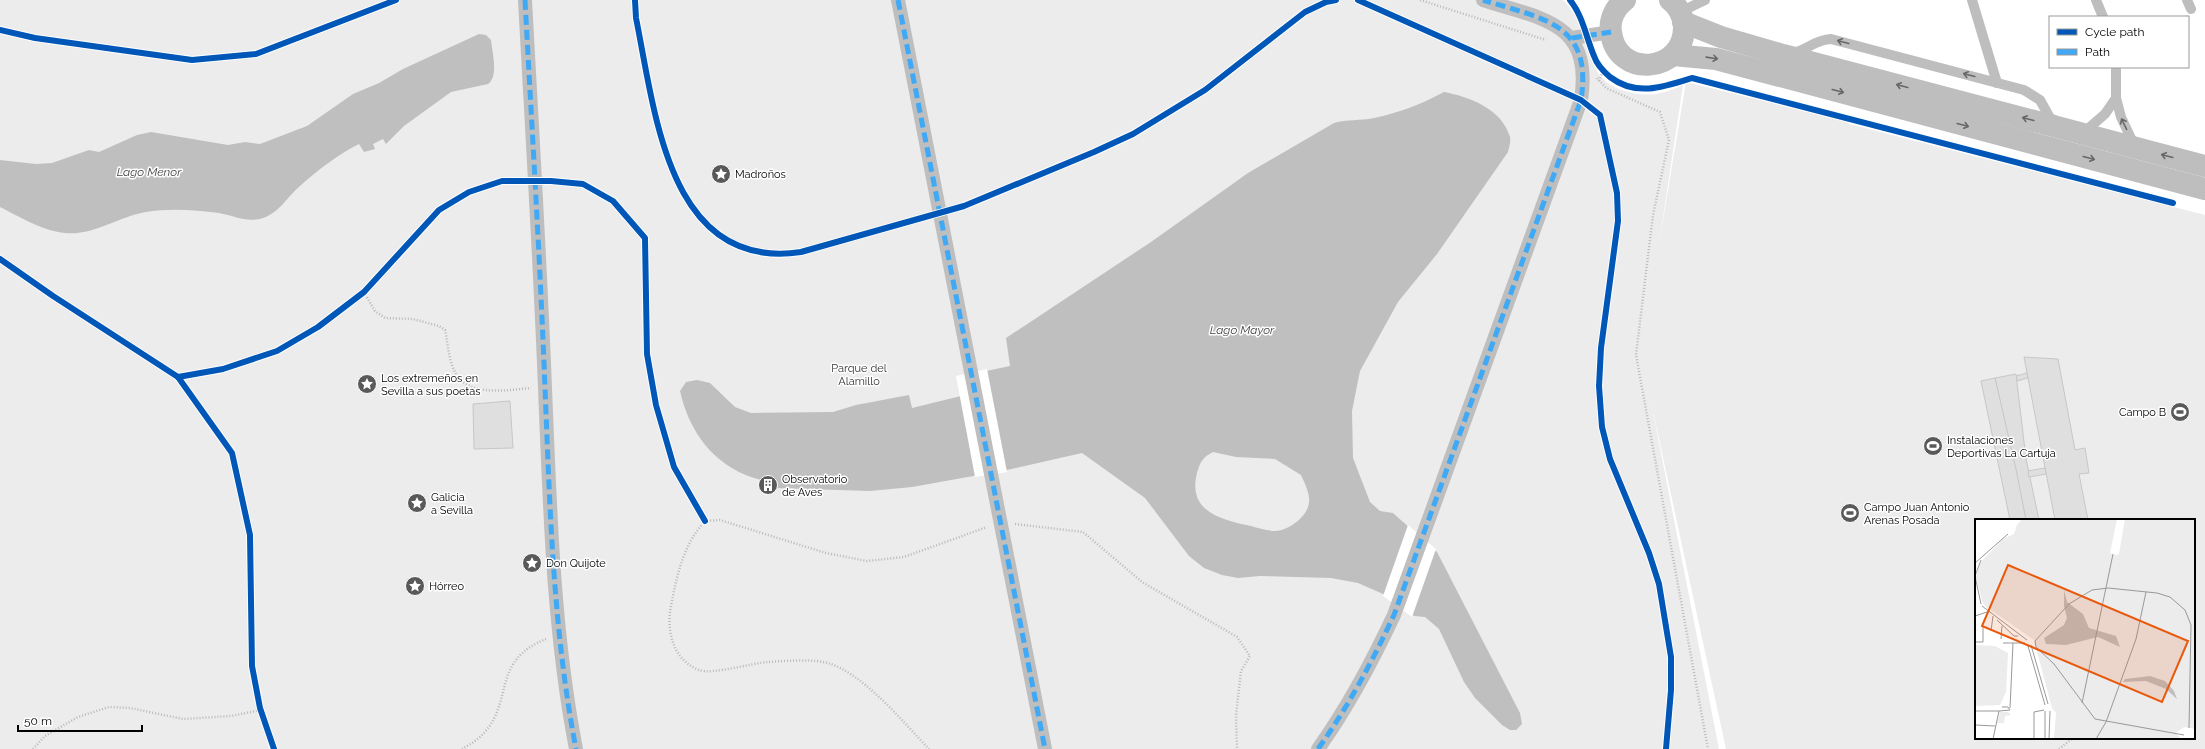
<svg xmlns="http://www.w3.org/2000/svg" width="2205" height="749" viewBox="0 0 2205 749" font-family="Raleway,sans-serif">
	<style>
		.green { fill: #ececec; fill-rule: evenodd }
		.water { fill: #bfbfbf; fill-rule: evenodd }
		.pier { fill: #fff }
		.building { fill: #dfdfdf; stroke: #c7c7c7 }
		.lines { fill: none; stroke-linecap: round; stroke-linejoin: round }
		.path { stroke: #b9b9b9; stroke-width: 2.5; stroke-dasharray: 1 2; stroke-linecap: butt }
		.service { stroke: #bebebe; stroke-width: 10 }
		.pedestrian { stroke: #bebebe; stroke-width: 14 }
		.tertiary { stroke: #bebebe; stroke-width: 22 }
		.quiet { stroke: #3fa9f5; stroke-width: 5; stroke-dasharray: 10 5; stroke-linecap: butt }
		.cycleway-casing { stroke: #fff; stroke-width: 8 }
		.cycleway { stroke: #0057b8; stroke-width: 6 }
		.oneway { stroke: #686868 }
		.labels { text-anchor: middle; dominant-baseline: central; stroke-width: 3; stroke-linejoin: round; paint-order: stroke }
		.poi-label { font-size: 11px; fill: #000; stroke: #fff; text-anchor: start }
		.park-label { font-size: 11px; fill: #333; stroke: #fff }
		.water-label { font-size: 12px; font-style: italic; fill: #444; stroke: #fff }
		.inset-road { fill: none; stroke: #999; stroke-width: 1 }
		.view { fill: #e8590c; fill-opacity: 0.15; stroke: #e8590c; stroke-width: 2 }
		.inset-edge { fill: none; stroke: #000; stroke-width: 2 }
	</style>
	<rect width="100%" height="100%" fill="#fff"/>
	<path class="green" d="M0,0h1563c5,5 10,11 13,17 17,34 11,67 57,76 19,4 33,0 50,-8l-24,159 27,-162 163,40v2l356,91v534h-479l-75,-347 68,347h-1719zM1976,520h218v218h-218z"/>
	<g class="water">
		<path d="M479,34l7,1 5,5c1,12 8,36 -3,44l-37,8 -47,34 -18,18 -3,-5 -10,5 2,5 -11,3 -5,-8c-22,11 -41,26 -59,42 -12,10 -21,27 -37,32 -16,5 -28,-2 -44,-5 -23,-3 -50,-5 -73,-1 -30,5 -56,27 -88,20 -20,-4 -40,-16 -58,-25v-47l36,4 16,-1 37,-13 10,2 38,-17 14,-3 77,13 17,-3 15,2 47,-18 46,-32 26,-11 24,-14z"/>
		<path d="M1444,92c26,5 58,17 66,45 1,4 -1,11 -2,15l-71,102 -39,48 -38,69 -8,40 1,47 17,44 10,9 13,2 44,39 83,161 2,11 -6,6h-6l-8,-5 -27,-27 -11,-16 -25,-53 -14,-12 -11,-1 -31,-22 -25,-11 -27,-5 -71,-2 -22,2 -16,-3 -18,-7 -15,-12 -44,-58 -63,-45 -75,17 -95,17 -42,4 -95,-3 1,-6c-9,-3 -13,-1 -22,-4 -41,-13 -65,-47 -74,-87l6,-9 11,-2 13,3 25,24 16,6 82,-1 23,-7 53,-10 3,13 49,-12 -3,-19 52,-11 -4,-28 145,-96 97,-69 86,-50c13,-4 26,-2 40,-5 24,-5 48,-14 70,-26zM1213,452l23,5 39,2 26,16c4,9 11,22 7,32 -4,12 -21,24 -33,24 -8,0 -17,-3 -24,-5 -29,-6 -64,-14 -54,-53 3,-11 6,-16 16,-21z"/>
	</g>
	<g class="pier">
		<polygon points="987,369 1007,472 975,477 956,376"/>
		<polygon points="1408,525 1436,549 1412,617 1383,596"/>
	</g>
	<g class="building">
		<polygon points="2024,357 2058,359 2075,450 2085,448 2089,473 2079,474 2088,520 2055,520"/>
		<polygon points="2027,373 2028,378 2017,381 2016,376"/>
		<polygon points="2016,374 2026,459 2039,520 2026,520 1995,378"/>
		<polygon points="1995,378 2016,469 2026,520 2010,520 1981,381"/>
		<polygon points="510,401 513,448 474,449 473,404"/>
		<polygon points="2045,468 2046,474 2029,477 2028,471"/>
		<polygon points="766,479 776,482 774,491 760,488"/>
	</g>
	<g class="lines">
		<g class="path">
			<path d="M635,0l1,18c19,93 32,254 165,234l124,-35"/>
			<polyline points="1358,0 1567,94"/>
			<polyline points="1420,0 1546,40"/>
			<polyline points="0,30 35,38 192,60 256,54 396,0"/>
			<polyline points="1597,78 1606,88 1660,112 1669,140 1653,215 1636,355 1708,749"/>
			<polyline points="1599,81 1603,71"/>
			<polyline points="1594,109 1600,115 1608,149 1617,193 1618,221 1601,348 1599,386 1602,427 1610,459 1649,553 1659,584 1671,657 1671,690 1666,749"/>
			<polyline points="549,181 583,184 613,201 645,238 647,354 656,405 674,467 705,521"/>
			<polyline points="953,209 1023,183 1133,134 1205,90 1305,12 1326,2 1336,0"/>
			<polyline points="0,259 53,296 178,377 232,453 250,535 252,666 260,708 274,749"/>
			<path d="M364,292l11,19 10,7 28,1 26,7 6,4c3,13 3,27 9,40 12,28 53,20 77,18"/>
			<path d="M178,377c15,-2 30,-4 45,-8 51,-13 100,-42 140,-76 10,-8 18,-20 26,-29 37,-42 71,-83 131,-83"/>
			<polyline points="1015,524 1083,532 1142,582 1237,637 1250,656 1241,671 1236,715 1237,749"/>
			<polyline points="33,749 45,736 78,717 109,707 130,708 183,719 231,716 261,710"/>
			<path d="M462,749c7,-4 16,-9 22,-16 30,-33 7,-72 62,-94"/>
			<path d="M929,749c-25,-26 -70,-81 -106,-87 -15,-3 -40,-1 -55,0 -16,1 -56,13 -69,8 -26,-10 -33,-39 -28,-64 6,-31 12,-61 34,-85l15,-1 106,33 41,8 37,-4 83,-30"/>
			<polyline points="2059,749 2073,738"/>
		</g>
		<g class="service">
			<polyline points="1972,0 1997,83"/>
			<polyline points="2096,0 2103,17"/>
			<polyline points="2187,0 2191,9"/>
			<polyline points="1680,12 1705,0"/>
			<path d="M1792,53c16,-3 22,-13 39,-14l193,51 16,10 10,18 8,4"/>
			<polyline points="2116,67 2116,98 2121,117 2135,147"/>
			<polyline points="2083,133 2105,114 2116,98"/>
		</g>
		<g class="pedestrian">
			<path d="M525,0c7,129 15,259 20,388 5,121 8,242 31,361"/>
			<polyline points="898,0 1045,749"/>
			<polyline points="1572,38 1611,32"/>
			<path d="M1318,749c30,-42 54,-87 76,-134l187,-515c12,-78 -39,-81 -98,-100"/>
		</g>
		<g class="tertiary">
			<path d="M1625,0c-10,7 -16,20 -14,32 5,47 74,42 73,-6 -1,-10 -6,-20 -14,-26"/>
			<polyline points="1683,22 1721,37 1783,55 2205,166"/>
			<polyline points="1673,55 1716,59 2205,189"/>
		</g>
		<g class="quiet">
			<path d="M525,0c7,129 15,259 20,388 5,121 8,242 31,361"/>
			<polyline points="898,0 1045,749"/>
			<polyline points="1572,38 1611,32"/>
			<path d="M1318,749c30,-42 54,-87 76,-134l187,-515c12,-78 -39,-81 -98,-100"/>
		</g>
		<g class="cycleway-casing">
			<g id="cycleway">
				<path d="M635,0l1,18c19,93 32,254 165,234l163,-46 130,-54 39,-18 72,-44 100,-78 21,-10 10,-2"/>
				<polyline points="1358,0 1581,100 1600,115 1617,193 1618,221 1601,348 1599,386 1602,427 1610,459 1649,553 1659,584 1671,657 1671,690 1666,749"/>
				<path d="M1570,0c13,16 16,37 24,56 3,9 9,15 16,21 26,20 54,10 82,1l481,125"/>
				<polyline points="0,30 35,38 192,60 256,54 396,0"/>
				<polyline points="0,259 53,296 178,377 232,453 250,535 252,666 260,708 274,749"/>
				<polyline points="178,377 223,369 277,351 318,327 364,292 439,210 469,192 502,181 551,181 583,184 613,201 645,238 647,354 656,405 674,467 705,521"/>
			</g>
		</g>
		<use href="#cycleway" class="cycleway"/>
	</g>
	<defs><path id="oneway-shaft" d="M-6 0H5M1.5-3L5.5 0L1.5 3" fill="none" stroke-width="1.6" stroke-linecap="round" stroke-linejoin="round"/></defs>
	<g class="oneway">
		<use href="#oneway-shaft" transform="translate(1843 42) rotate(-165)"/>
		<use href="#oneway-shaft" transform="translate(1712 58) rotate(8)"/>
		<use href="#oneway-shaft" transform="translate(1969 75) rotate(-165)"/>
		<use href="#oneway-shaft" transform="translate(1902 86) rotate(-165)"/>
		<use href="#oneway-shaft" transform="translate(1838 91) rotate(15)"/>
		<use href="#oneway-shaft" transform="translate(2028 119) rotate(-165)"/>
		<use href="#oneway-shaft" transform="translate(2124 124) rotate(-116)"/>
		<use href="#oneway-shaft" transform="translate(1963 125) rotate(15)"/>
		<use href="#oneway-shaft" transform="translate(2167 156) rotate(-165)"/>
		<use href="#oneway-shaft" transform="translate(2089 158) rotate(15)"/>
	</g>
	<defs>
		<g id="sight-disc" transform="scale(1)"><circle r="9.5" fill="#595959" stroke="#fff"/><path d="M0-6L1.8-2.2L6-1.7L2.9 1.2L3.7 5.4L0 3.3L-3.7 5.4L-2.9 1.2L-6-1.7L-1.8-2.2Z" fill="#fff"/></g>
		<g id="stadium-disc" transform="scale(1)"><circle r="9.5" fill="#595959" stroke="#fff"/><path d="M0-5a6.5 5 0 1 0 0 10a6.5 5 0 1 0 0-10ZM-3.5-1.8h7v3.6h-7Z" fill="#fff"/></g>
		<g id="building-disc" transform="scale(1)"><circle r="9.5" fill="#595959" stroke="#fff"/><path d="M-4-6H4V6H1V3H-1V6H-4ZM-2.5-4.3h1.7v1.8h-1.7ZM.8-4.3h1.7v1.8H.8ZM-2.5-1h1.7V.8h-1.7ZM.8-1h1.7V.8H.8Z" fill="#fff"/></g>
	</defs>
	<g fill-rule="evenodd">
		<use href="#sight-disc" x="721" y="174"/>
		<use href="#sight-disc" x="367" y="384"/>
		<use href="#stadium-disc" x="2180" y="412"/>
		<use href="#stadium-disc" x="1933" y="446"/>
		<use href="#building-disc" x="768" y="485"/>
		<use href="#sight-disc" x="417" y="503"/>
		<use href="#stadium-disc" x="1850" y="513"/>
		<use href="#sight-disc" x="532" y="563"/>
		<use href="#sight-disc" x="415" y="586"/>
	</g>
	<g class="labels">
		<g class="poi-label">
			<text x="735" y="174">Madroños</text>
			<text x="381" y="378">Los extremeños en<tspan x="381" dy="13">Sevilla a sus poetas</tspan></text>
			<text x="2166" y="412" text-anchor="end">Campo B</text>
			<text x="1947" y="440">Instalaciones<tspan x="1947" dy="13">Deportivas La Cartuja</tspan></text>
			<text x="782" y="479">Observatorio<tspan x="782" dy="13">de Aves</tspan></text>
			<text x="431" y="497">Galicia<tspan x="431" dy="13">a Sevilla</tspan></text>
			<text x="1864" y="507">Campo Juan Antonio<tspan x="1864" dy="13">Arenas Posada</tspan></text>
			<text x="546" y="563">Don Quijote</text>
			<text x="429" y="586">Hórreo</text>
		</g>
		<g class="park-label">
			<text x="859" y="368">Parque del<tspan x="859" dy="13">Alamillo</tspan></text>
		</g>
		<g class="water-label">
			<text x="149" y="172">Lago Menor</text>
			<text x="1242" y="330">Lago Mayor</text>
		</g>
	</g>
	<g transform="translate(1975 519)">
		<rect width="220" height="220" fill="#fff"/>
		<path d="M47,0h95l-7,34 6,2 3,-1 6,-35h70v210l-11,-2 -8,6 5,6h-127l2,-26 -4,-5 -18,-68 -49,-34 -3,-5 -6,-24 4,-14 23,-24 11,-5 3,-9zM0,126l20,1 13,7 -2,39 -6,13 -25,1zM25,193h8l3,3 -6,1 -1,7h-7z" fill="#ececec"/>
		<path d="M89,71l3,12 16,12 6,14 27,8 4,11 -22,-10 -32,8 -20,-1 -2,-6 20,-13 3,-7 -3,-12zM175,157l15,5 9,10 3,8 -11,-10 -20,-8 -23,1 2,-3z" fill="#bfbfbf"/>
		<path class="inset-road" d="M6,41l-6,16 6,28M0,44l33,-29M7,87l45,34M0,97l12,-4M22,101l17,16h4M16,112l2,-15M26,120l1,-13M0,123h8v-16M28,124h22M56,126l17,59M53,127l17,59M107,184l31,-149M35,189l3,-65M0,192h24M0,206l20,1M209,216l-89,-16 -41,-55 -18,-17 -1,-6 34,-37 23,-14 16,-2 49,5 13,4 15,13 6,15 -2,103M18,220l6,-28 11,-1 -2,-3h-6M59,220v-27l10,-2M70,220v-28M74,220l1,-28M121,220l10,-17 30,-83 10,-47"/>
		<path class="view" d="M33,46l180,76 -26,61 -180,-76z"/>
		<rect width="220" height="220" class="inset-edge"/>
	</g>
	<rect x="2049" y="16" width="140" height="52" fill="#ffffff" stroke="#999999"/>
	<rect x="2057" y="29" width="20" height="6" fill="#0057b8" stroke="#999999"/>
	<text x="2085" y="36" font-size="12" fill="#000000">Cycle path</text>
	<rect x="2057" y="49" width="20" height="6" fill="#3fa9f5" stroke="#999999"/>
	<text x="2085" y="56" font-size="12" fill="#000000">Path</text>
	<path d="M18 725v6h124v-6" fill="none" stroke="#000000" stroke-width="2"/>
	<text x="24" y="725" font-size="12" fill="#000000" stroke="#ffffff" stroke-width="3" paint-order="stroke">50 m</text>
</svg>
